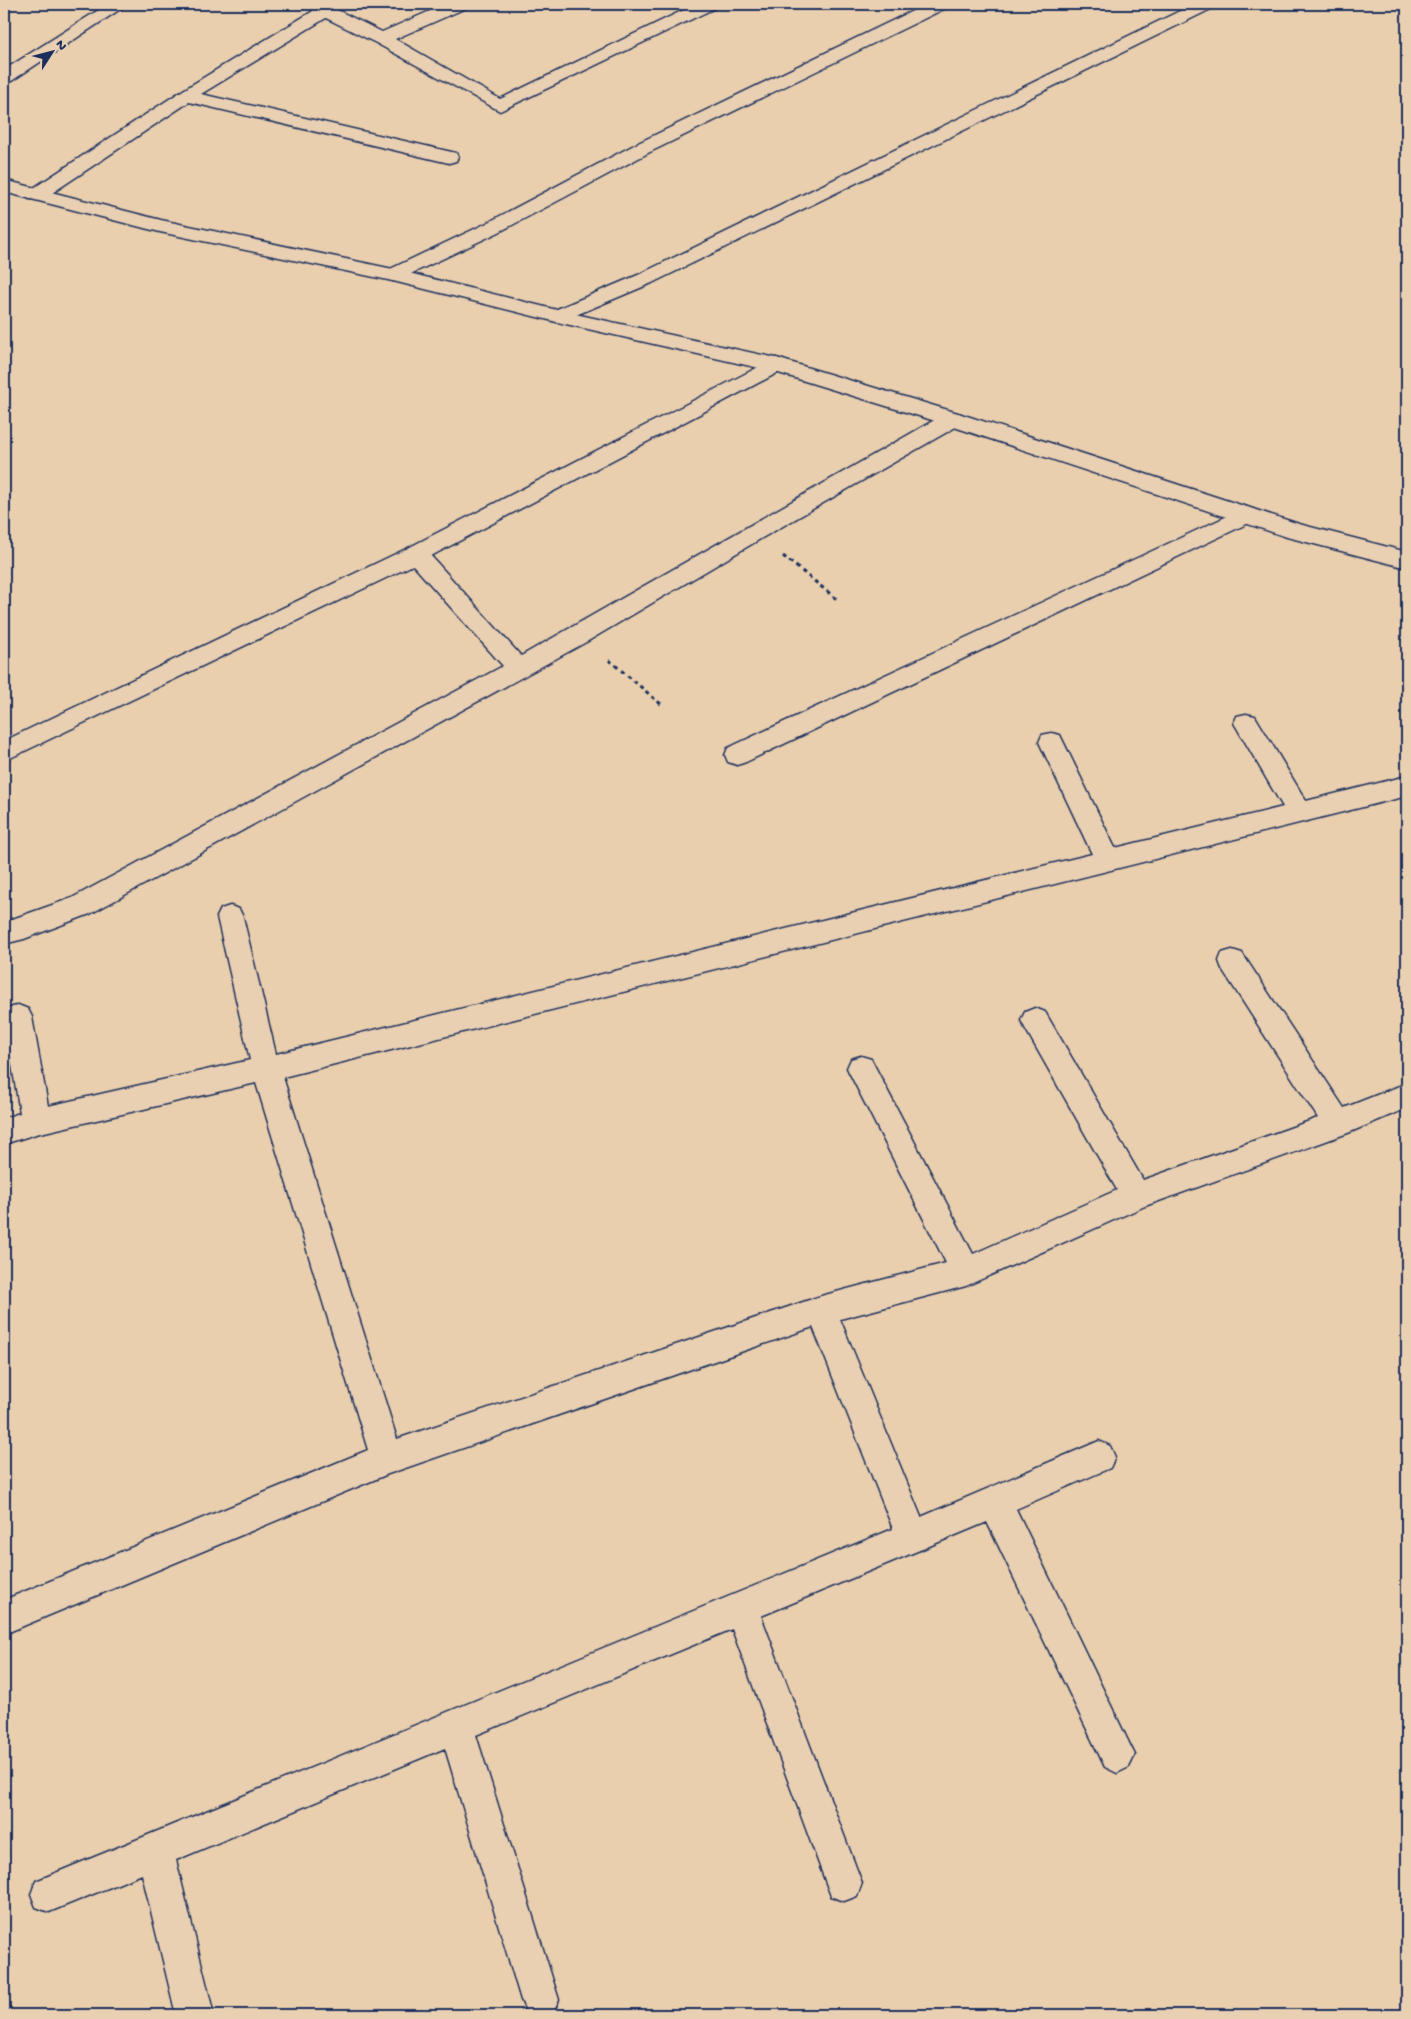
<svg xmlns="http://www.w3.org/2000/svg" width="1411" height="2019" viewBox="0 0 1411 2019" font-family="'Gochi Hand',sans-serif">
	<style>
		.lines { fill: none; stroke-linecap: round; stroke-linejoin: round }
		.minor-casing { stroke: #1b2f5e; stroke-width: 3 }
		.tertiary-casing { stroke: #1b2f5e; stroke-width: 3 }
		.path { stroke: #1b2f5e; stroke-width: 3; stroke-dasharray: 4 4; stroke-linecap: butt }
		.minor { fill: #ead0b2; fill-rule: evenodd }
		.tertiary { fill: #ead0b2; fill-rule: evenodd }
	</style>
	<rect width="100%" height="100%" fill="#e9cfad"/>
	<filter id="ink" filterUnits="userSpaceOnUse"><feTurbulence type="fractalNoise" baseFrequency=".02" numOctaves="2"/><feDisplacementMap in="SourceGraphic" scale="10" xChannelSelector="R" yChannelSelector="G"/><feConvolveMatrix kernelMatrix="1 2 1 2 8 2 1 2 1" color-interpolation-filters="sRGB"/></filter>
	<g filter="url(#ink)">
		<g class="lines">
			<g class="minor-casing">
				<g id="minor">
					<polygon points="108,4 128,4 10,82 4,83 4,70"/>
					<polygon points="306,4 325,4 382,32 446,4 468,4 466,8 395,39 500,99 696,4 718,4 715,8 500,111 376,43 326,18 201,94 456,153 458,157 456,161 449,163 189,102 43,199 29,199 27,195 29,191 180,92 313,11"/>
					<polygon points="927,4 949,4 946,8 650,152 499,232 400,279 393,281 386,279 383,275 386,271 485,224 636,144"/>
					<polygon points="1194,4 1216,4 1213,8 652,283 564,320 557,322 550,320 547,316 550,312 638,275"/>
					<polygon points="776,358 783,360 786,365 783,370 431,556 521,656 945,414 953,412 961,414 964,419 961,424 762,538 588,641 90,914 24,939 4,944 4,922 72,898 503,666 413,565 4,761 4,741 408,548"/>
					<polygon points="1247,507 1255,510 1258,515 1255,520 746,762 737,765 728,762 725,755 728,748"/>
					<polygon points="1246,714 1255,716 1306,801 1407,776 1407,796 283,1077 397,1439 821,1296 946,1263 847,1068 851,1059 861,1056 871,1059 973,1254 1117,1190 1025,1028 1021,1020 1025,1012 1035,1008 1045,1012 1143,1180 1318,1118 1222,969 1219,961 1222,953 1232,950 1242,953 1344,1108 1407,1083 1407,1108 1348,1133 1145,1206 966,1286 840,1319 921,1517 1099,1441 1110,1446 1115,1457 1110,1468 1016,1509 1129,1743 1135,1755 1129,1767 1117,1773 1105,1767 987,1522 761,1616 862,1883 857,1896 844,1901 831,1896 826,1883 732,1629 476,1735 559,2000 553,2013 549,2015 527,2013 521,2000 445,1748 176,1860 214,2015 176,2015 142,1874 49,1912 36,1907 31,1894 36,1881 893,1529 813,1327 388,1474 4,1634 4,1600 368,1450 256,1083 36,1134 4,1144 4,1118 20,1113 4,1017 8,1009 18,1005 28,1009 32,1017 48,1106 250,1060 217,917 221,909 230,906 239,909 243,917 276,1054 1092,854 1039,742 1042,735 1051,733 1060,735 1115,848 1283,807 1234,723 1237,716"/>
				</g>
			</g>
			<g class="tertiary-casing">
				<polygon id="tertiary" points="4,180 161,220 393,269 557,310 776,358 961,414 1299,524 1407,552 1407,568 1287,537 945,424 772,371 557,322 393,281 160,232 4,192"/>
			</g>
			<g class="path">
				<polyline points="783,556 838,600"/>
				<polyline points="609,660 662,705"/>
			</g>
			<use href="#minor" class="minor"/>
			<use href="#tertiary" class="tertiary"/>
		</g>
	</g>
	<rect width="1411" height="2019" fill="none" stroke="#ead0b2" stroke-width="20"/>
	<rect x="10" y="10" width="1391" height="1999" fill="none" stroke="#1b2f5e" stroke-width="2" filter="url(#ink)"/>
	<g transform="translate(52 52) rotate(54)" stroke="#ead0b2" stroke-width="4" paint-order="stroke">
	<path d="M0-4L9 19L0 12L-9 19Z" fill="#1b2f5e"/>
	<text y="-8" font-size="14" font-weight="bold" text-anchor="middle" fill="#1b2f5e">N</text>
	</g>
</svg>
